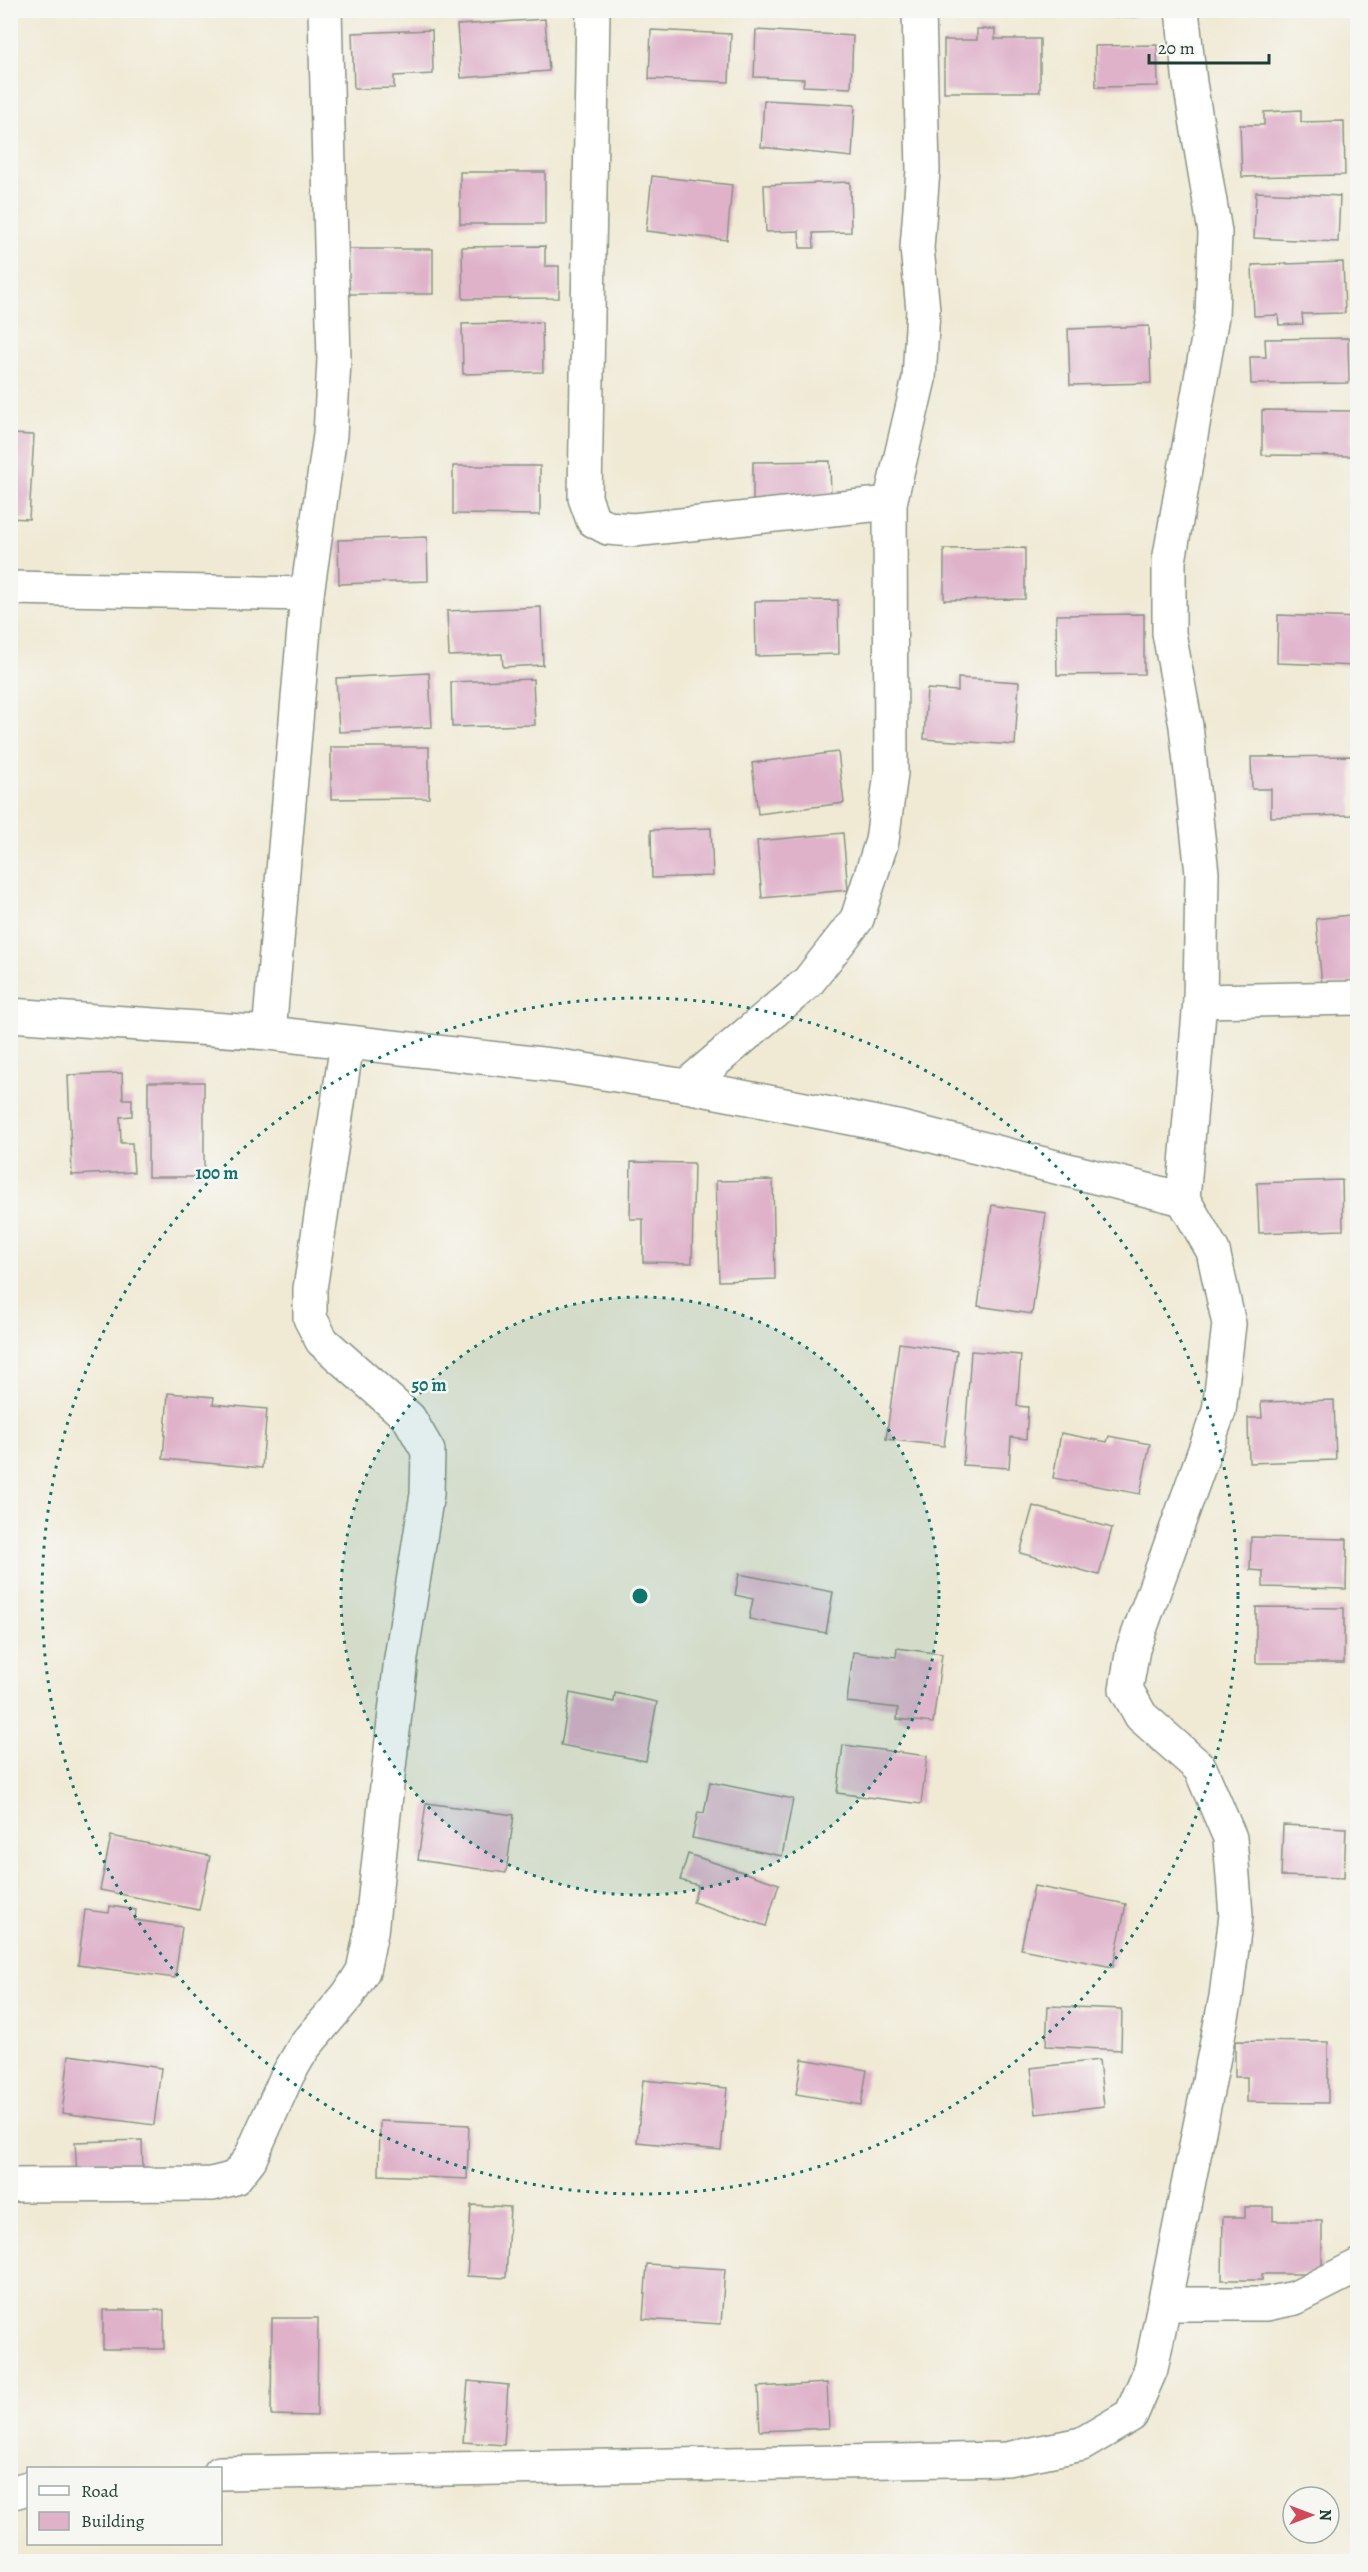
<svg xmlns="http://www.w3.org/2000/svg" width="1368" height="2572" viewBox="0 0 1368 2572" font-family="Alegreya,serif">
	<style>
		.building { fill: #dfb2ca }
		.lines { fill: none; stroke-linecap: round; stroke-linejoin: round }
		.minor-casing { stroke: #889484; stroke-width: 36 }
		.minor { stroke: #fff; stroke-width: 33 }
		.ring { fill: none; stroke: #0f766e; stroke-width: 3; stroke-dasharray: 3 6 }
		.centre { fill: #0f766e; stroke: #f6f6f2; stroke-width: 3 }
		.ring-label { font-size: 18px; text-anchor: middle; font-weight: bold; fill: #0f766e; stroke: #f6f6f2; stroke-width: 5; stroke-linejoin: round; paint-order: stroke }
	</style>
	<rect width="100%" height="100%" fill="#f6f6f2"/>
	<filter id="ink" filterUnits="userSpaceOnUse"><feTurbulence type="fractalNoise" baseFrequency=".0167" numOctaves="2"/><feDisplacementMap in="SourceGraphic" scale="12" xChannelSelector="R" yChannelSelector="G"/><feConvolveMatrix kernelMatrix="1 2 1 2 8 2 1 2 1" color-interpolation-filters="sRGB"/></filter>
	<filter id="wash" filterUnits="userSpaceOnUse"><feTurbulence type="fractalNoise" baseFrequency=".008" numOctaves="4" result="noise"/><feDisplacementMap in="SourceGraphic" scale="24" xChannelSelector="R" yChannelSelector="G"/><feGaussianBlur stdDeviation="1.35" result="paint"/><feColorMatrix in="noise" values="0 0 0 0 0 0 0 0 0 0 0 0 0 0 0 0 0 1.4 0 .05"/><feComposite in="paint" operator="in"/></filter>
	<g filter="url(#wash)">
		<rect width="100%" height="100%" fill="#f0ead5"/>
		<g id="blocks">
			<g class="building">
				<polygon points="656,10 737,10 737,15 656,13"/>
				<polygon points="1046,10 1137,10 1136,17 1046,16"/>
				<rect x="1354" y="10" width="4" height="24"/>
				<polygon points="545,19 549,71 461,78 457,25"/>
				<polygon points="977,29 995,29 995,39 1040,39 1040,92 944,92 944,40 977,40"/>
				<polygon points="432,30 433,74 394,76 394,88 354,89 352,33"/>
				<polygon points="651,30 731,34 729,82 649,79"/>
				<polygon points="756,30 853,36 851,88 803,86 804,79 754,77"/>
				<polygon points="1157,45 1158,86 1096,87 1095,46"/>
				<polygon points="764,100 855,105 852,157 761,147"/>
				<polygon points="1301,110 1301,122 1344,121 1345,175 1242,177 1240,125 1264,125 1264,112"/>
				<rect x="460" y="172" width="85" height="52"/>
				<polygon points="652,176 732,185 727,240 646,231"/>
				<polygon points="850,182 851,232 813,233 814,248 800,248 799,231 766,232 764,185"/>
				<polygon points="1256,192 1340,196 1338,242 1254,238"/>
				<polygon points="545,246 545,266 559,266 559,298 463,299 462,247"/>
				<rect x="348" y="249" width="85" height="45"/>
				<polygon points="1343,262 1345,313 1302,314 1303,324 1279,325 1278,315 1254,316 1252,265"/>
				<polygon points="542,322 543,372 463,374 462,324"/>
				<polygon points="1149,326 1151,383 1070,385 1068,329"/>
				<polygon points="1348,338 1349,383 1251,384 1250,357 1266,357 1265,339"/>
				<polygon points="1262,410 1352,411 1351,456 1262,455"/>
				<polygon points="10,434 34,435 29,519 10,518"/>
				<polygon points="830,461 831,501 753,503 753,462"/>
				<polygon points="453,466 540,466 540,515 453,514"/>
				<polygon points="427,537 428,581 339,584 338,540"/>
				<polygon points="1025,548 1025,599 944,600 944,549"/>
				<polygon points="838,600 839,654 756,656 755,601"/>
				<polygon points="541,607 543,665 503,667 502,654 449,656 447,611"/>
				<polygon points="1144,614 1144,674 1057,675 1056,615"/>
				<polygon points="1278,615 1358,618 1358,666 1277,663"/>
				<polygon points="429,673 432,727 339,732 336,678"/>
				<polygon points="958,678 1019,682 1015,745 924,739 927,689 958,691"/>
				<polygon points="533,679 535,725 452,727 451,682"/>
				<polygon points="331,747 429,747 429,798 331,799"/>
				<polygon points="838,752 844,803 758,814 752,763"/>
				<polygon points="1352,756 1352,815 1271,817 1271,789 1252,789 1251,757"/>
				<polygon points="711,828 713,876 652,878 651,830"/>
				<polygon points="843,833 848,890 762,898 757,841"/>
				<polygon points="1358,914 1358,982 1322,986 1316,919"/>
				<polygon points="122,1073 123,1099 132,1099 132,1116 120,1117 121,1143 132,1143 134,1172 72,1175 68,1075"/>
				<rect x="148" y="1082" width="56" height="95"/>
				<polygon points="631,1162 694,1163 692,1263 643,1262 643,1219 630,1219"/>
				<polygon points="773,1180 775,1279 719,1281 716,1181"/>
				<polygon points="1342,1180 1343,1230 1259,1233 1257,1183"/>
				<polygon points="992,1205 1046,1213 1032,1314 978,1306"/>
				<polygon points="899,1343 957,1351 944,1446 886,1439"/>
				<polygon points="971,1351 1021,1355 1017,1406 1028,1407 1026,1439 1011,1437 1009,1468 963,1465"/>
				<polygon points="168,1393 214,1397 213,1404 267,1409 262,1468 163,1459"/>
				<polygon points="1334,1400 1336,1460 1249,1463 1248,1418 1262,1418 1261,1402"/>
				<polygon points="1061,1433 1107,1442 1109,1436 1150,1444 1140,1494 1053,1478"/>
				<polygon points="1033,1506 1112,1528 1099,1575 1020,1553"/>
				<polygon points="1251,1537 1347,1539 1346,1589 1263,1587 1263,1571 1250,1570"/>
				<polygon points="739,1574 833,1592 826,1633 749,1619 753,1599 735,1595"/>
				<polygon points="1256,1607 1344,1608 1344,1663 1256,1663"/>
				<polygon points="897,1648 942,1654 933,1723 897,1719 898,1708 847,1702 853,1652 896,1657"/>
				<polygon points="570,1693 614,1702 615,1693 657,1702 646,1761 561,1745"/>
				<polygon points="843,1745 927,1756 921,1804 837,1793"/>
				<polygon points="710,1782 793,1799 782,1856 692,1838 698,1812 704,1813"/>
				<polygon points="426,1803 514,1815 506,1873 418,1860"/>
				<polygon points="1283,1825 1346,1828 1344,1878 1281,1876"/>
				<polygon points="111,1836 210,1856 199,1910 100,1890"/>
				<polygon points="688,1854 779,1884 766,1926 693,1902 698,1885 680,1880"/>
				<polygon points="1034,1886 1126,1904 1113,1967 1021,1949"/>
				<polygon points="110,1906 136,1910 135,1920 182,1927 175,1978 78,1965 85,1910 109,1913"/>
				<polygon points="1048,2006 1122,2009 1121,2050 1046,2046"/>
				<polygon points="1235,2041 1328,2042 1328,2103 1247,2102 1247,2077 1235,2077"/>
				<polygon points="69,2055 161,2068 154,2125 62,2113"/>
				<polygon points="802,2059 867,2070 861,2105 796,2094"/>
				<polygon points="1099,2060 1104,2106 1036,2114 1031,2068"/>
				<polygon points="643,2080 727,2088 721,2150 637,2142"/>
				<polygon points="380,2121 469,2125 467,2179 379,2175"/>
				<polygon points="142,2140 143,2172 77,2174 75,2142"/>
				<polygon points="471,2205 510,2207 506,2278 467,2276"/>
				<polygon points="1245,2207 1273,2207 1273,2221 1322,2221 1322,2274 1262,2274 1262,2280 1222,2280 1223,2217 1245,2217"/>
				<polygon points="647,2264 725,2269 721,2324 643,2319"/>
				<rect x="103" y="2310" width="61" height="39"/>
				<polygon points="272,2318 318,2318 317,2416 271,2415"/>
				<polygon points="468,2381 508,2385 504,2445 463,2442"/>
				<polygon points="827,2383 829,2428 760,2431 758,2387"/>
			</g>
		</g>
	</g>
	<g filter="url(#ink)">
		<use href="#blocks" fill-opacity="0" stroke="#889484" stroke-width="1.5"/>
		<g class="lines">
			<g class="minor-casing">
				<g id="minor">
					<polyline points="593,10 585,498 593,520 608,528 633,530 890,503"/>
					<polyline points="10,588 307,594"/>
					<polyline points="1200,1001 1358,998"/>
					<polyline points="10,1015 269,1033 559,1066 686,1086 897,1127 1183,1199"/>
					<polyline points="269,1033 307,594 330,435 334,360 325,10"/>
					<polyline points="686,1086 808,982 857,919 882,841 891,773 890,503 919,379 923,310 917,248 923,170 919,10"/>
					<polyline points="10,2185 212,2184 235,2178 250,2159 287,2076 304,2047 348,1995 363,1971 371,1932 401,1658 427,1494 428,1451 409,1418 322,1341 310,1318 310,1289 347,1043"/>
					<polyline points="1164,2304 1266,2304 1295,2298 1358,2266"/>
					<polyline points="220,2473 1007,2459 1082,2444 1131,2415 1151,2369 1226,1997 1236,1915 1230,1838 1200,1768 1141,1716 1126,1689 1133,1649 1219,1411 1229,1324 1213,1251 1183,1199 1200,1001 1202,873 1186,726 1169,633 1169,561 1212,316 1215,232 1190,83 1182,10"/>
					<polyline points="10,2493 28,2488"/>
				</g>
			</g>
			<use href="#minor" class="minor"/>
		</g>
	</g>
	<circle cx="640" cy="1596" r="299" fill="#0f766e" fill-opacity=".12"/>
	<g class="ring">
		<circle cx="640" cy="1596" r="299"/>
		<circle cx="640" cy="1596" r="598"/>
	</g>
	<circle cx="640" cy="1596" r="9" class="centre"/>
	<g class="ring-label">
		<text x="217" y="1179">100 m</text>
		<text x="429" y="1391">50 m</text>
	</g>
	<rect width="1368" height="2572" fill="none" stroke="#f6f6f2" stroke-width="36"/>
	<rect x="27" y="2467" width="195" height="78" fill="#f6f6f2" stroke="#a0aca6" stroke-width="1.5"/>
	<rect x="39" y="2486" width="30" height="9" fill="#ffffff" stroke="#a0aca6" stroke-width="1.5"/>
	<text x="81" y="2497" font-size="18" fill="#1f3d34">Road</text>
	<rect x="39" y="2512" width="30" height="18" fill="#dfb2ca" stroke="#a0aca6" stroke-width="1.5"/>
	<text x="81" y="2527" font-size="18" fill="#1f3d34">Building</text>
	<g transform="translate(1311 2515) rotate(90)"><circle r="28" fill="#f6f6f2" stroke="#a0aca6" stroke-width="1.5"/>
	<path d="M0-4.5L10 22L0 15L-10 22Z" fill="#d1495b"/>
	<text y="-9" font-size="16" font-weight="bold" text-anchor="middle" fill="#1f3d34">N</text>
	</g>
	<path d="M1149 54v9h120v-9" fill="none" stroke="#1f3d34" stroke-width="3"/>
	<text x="1158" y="54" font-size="18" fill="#1f3d34" stroke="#f6f6f2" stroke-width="4.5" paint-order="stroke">20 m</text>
</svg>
